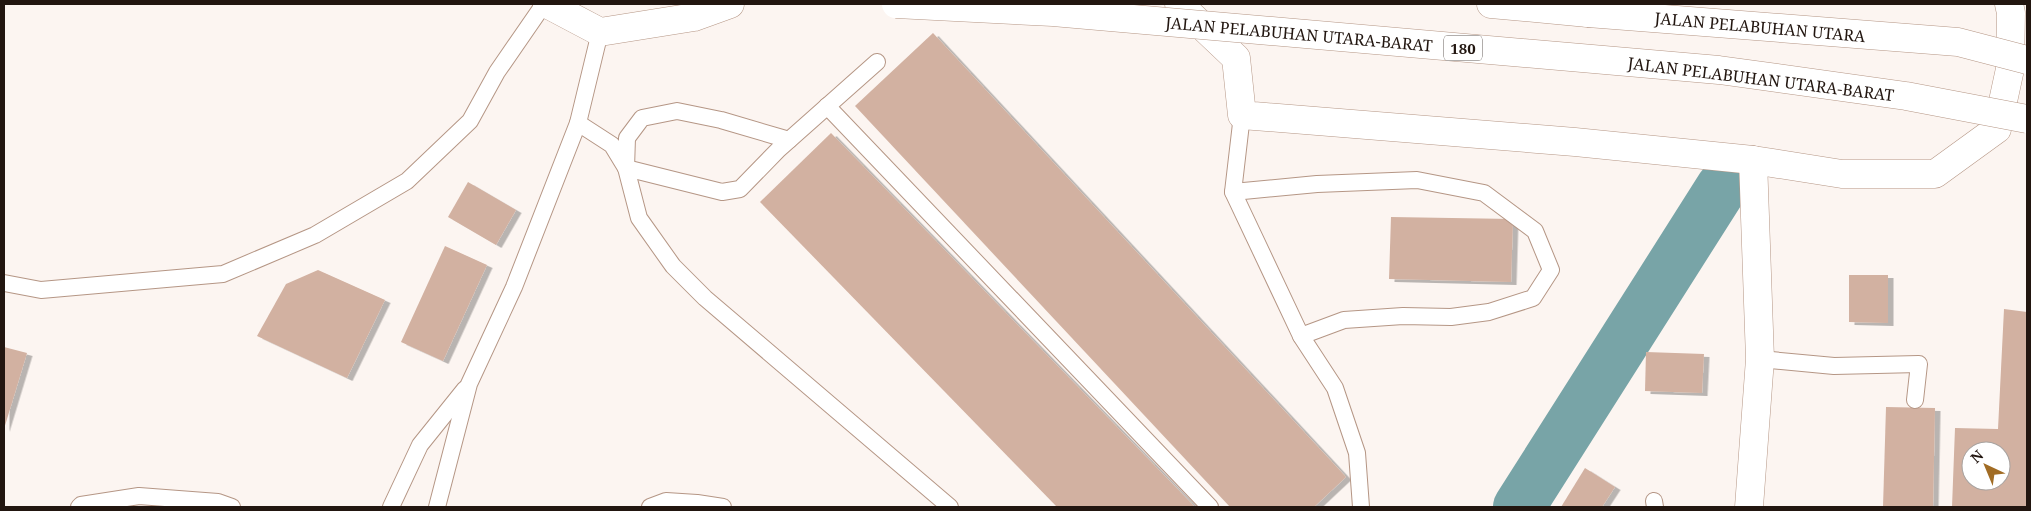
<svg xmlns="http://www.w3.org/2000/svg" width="2031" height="511" viewBox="0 0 2031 511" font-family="'Noto Serif',serif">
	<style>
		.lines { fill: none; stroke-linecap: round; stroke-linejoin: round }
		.river { stroke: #78a4a7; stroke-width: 52 }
		.building { fill: #d2b1a1; fill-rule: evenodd; filter: url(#shadow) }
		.service-casing { stroke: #b59685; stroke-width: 18 }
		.minor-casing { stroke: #b59685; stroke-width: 29 }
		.secondary-casing { stroke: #b59685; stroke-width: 29 }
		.service { stroke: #fff; stroke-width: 16 }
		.minor { stroke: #fff; stroke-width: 28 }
		.secondary { stroke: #fff; stroke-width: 28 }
		.secondary-bridge-casing { stroke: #b59685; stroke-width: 29; stroke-linecap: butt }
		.primary-bridge-casing { stroke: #b59685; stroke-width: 29; stroke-linecap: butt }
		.secondary-bridge { stroke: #fff; stroke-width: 28 }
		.primary-bridge { stroke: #fff; stroke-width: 28 }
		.labels { text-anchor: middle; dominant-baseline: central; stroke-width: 4; stroke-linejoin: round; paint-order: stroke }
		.shield { fill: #fff; stroke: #645c58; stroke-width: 1 }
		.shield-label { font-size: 15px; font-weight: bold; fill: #221610 }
		.street-label { font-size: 16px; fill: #221610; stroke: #fff }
	</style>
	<defs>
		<filter id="shadow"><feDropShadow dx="5.5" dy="3" stdDeviation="0" flood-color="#0004"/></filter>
	</defs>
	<rect width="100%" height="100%" fill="#fcf5f1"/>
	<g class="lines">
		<polyline class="river" points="1519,507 1722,187"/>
	</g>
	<g class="building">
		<polygon points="933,33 1346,477 1314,507 1230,507 855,106"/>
		<polygon points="831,133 1195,507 1057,507 760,202"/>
		<polygon points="468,182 516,210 496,245 448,217"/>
		<polygon points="1391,217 1513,219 1511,282 1389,279"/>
		<polygon points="445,246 487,265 443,361 401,342"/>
		<polygon points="318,270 385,300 347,378 257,336 286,284"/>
		<polygon points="1849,275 1888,275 1888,323 1849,322"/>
		<path d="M2004,309l23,3v195h-75l3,-79 43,1zM1971,451h30v30h-30z"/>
		<polygon points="4,347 27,353 4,429"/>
		<polygon points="1646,352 1704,354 1702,393 1645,391"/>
		<polygon points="1886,407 1935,408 1933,507 1883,507"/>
		<polygon points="1585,468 1615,487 1602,507 1561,507"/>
	</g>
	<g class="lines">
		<g class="service-casing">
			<g id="service">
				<polyline points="827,106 1210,507"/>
				<polyline points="1242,115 1233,192 1301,336 1335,388 1357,453 1361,507"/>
				<polyline points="578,123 612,145 626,168 722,192 740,189 779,149 877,62"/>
				<polyline points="789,140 721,120 677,111 642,118 627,138 626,168 639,218 673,266 705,298 950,507"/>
				<polyline points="1233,192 1317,184 1417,180 1484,193 1535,231 1551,270 1533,298 1489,312 1451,317 1403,316 1344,320 1301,336"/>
				<polyline points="4,283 41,290 223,274 315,235 407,181 470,121 497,72 544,4"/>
				<polyline points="1760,359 1834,366 1919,364 1915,400"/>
				<polyline points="1654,501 1655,507"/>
				<polyline points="79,507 81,505 139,496 218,502 232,507"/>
				<polyline points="391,507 420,445 465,389"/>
				<polyline points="437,507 469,384 514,287 578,123 600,32"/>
				<polyline points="650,507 666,501 697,503 723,507"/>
			</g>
		</g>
		<g class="minor-casing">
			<g id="minor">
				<polyline points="547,4 600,32 694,17 730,4"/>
				<polyline points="1179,4 1236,58 1242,115 1575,142 1753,160 1842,174 1935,174 1997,129 2010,69 2011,13 2009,4"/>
				<polyline points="1749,507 1760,359 1753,160"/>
			</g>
		</g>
		<g class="secondary-casing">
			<polyline id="secondary" points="1491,4 1588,13"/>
		</g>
		<use href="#service" class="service"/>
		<use href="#minor" class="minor"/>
		<use href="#secondary" class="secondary"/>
		<g class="secondary-bridge-casing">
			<polyline id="secondary-bridge" points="1588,13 1958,42 2027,60"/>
		</g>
		<g class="primary-bridge-casing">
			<polyline id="primary-bridge" points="896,4 1053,12 1719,70 1906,96 2027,119"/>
		</g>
		<use href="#secondary-bridge" class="secondary-bridge"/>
		<use href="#primary-bridge" class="primary-bridge"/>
	</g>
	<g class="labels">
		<rect class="shield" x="1444" y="35.5" width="38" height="25" rx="4"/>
		<g class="shield-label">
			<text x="1463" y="48">180</text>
		</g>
		<g class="street-label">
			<text transform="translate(1760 27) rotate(5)">JALAN PELABUHAN UTARA</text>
			<text transform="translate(1299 34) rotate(5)">JALAN PELABUHAN UTARA-BARAT</text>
			<text transform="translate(1761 79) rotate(7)">JALAN PELABUHAN UTARA-BARAT</text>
		</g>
	</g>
	<rect width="2031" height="511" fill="none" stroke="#221610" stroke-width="10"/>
	<g transform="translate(1986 466) rotate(316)"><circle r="24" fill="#ffffff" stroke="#a7a29f"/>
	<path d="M0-4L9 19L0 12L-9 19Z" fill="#a16c24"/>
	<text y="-8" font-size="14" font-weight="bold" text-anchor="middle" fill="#221610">N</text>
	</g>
</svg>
